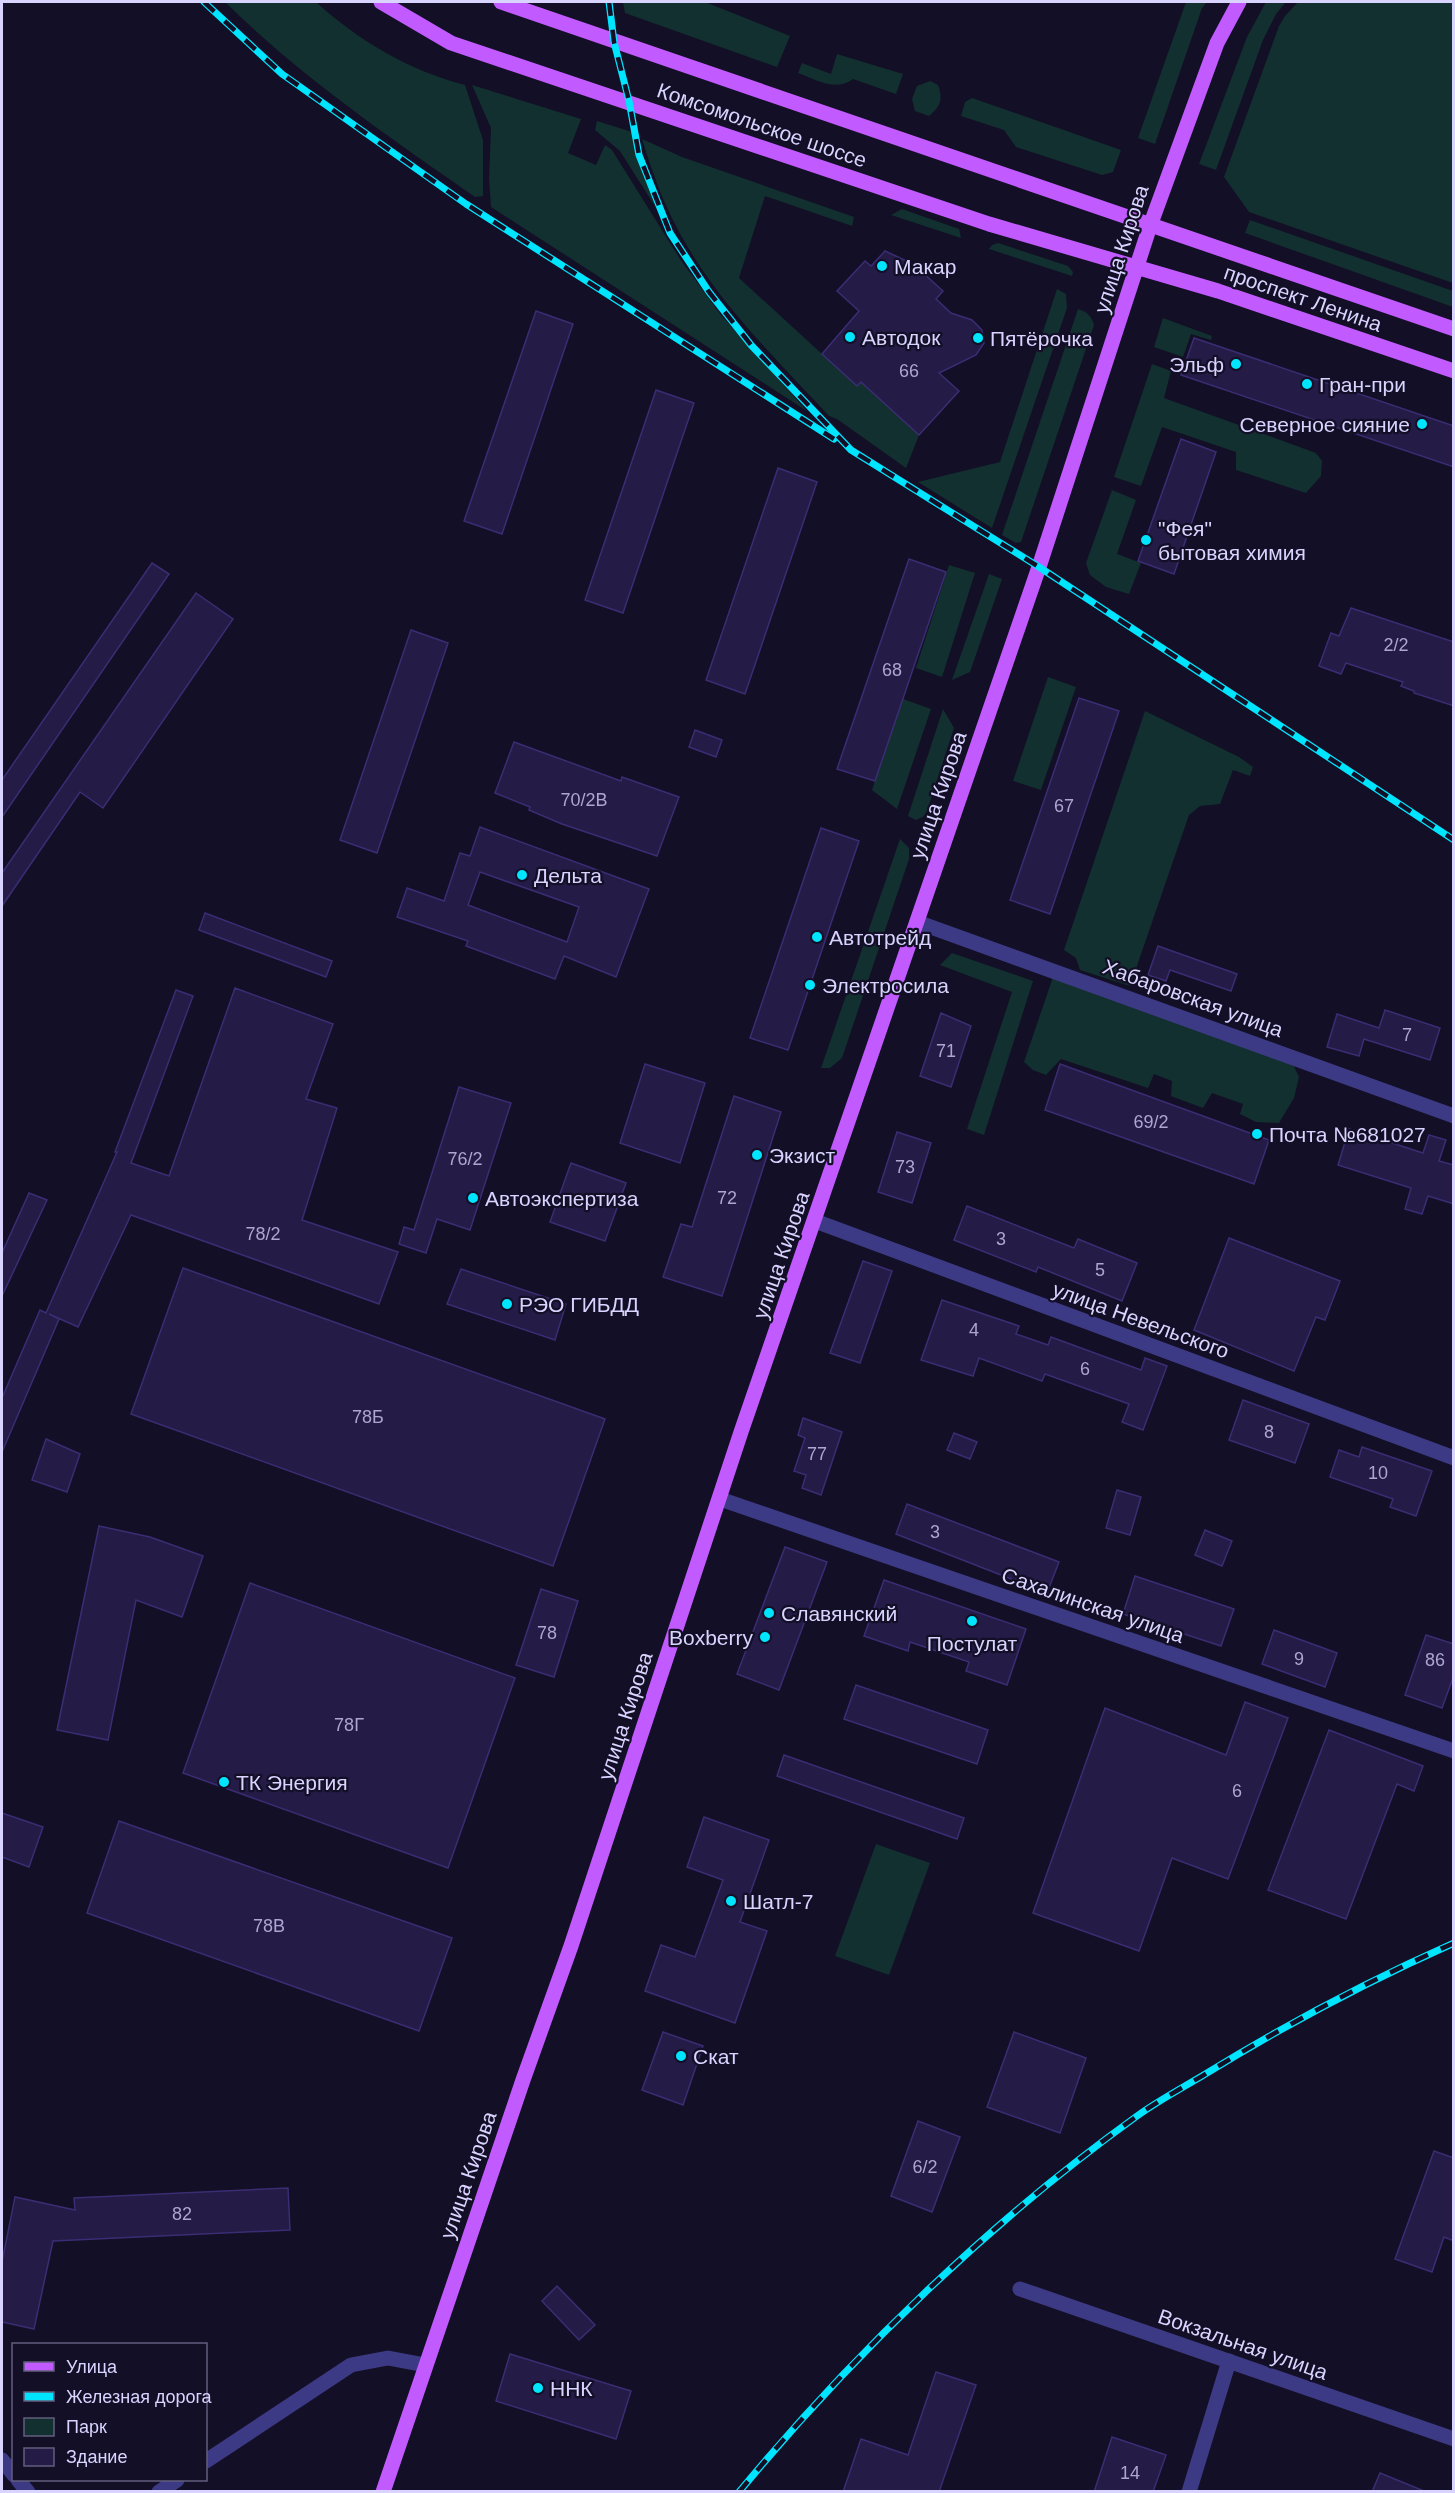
<svg xmlns="http://www.w3.org/2000/svg" width="1455" height="2493" viewBox="0 0 1455 2493" font-family="Arial,sans-serif">
	<style>
		.green { fill: #12302f }
		.building { fill: #241b47; stroke: #3b2d73; stroke-width: 1.5; fill-rule: evenodd }
		.lines { fill: none; stroke-linecap: round; stroke-linejoin: round }
		.minor { stroke: #3d3a85; stroke-width: 15 }
		.major { stroke: #c25bff; stroke-width: 15 }
		.rail-casing { stroke: #00e5ff; stroke-width: 7 }
		.rail { stroke: #130f26; stroke-width: 4.5; stroke-dasharray: 14; stroke-linecap: butt }
		.poi-dot { fill: #00e5ff; stroke: #130f26; stroke-width: 2 }
		.labels { text-anchor: middle; dominant-baseline: central; stroke-width: 4.5; stroke-linejoin: round; paint-order: stroke }
		.number-label { font-size: 18px; fill: #aca6d1 }
		.street-label { font-size: 21px; fill: #d9d4ff; stroke: #130f26 }
		.poi-label { font-size: 21px; fill: #d9d4ff; stroke: #130f26; text-anchor: start }
	</style>
	<rect width="100%" height="100%" fill="#130f26"/>
	<g class="green">
		<path d="M225,2h91c43,39 92,68 149,83l18,55v56l-8,1c-87,-61 -174,-120 -250,-195z"/>
		<polygon points="623,2 705,2 790,36 777,67 625,13"/>
		<polygon points="1186,2 1207,2 1202,8 1155,144 1138,138"/>
		<polygon points="1266,2 1286,2 1276,14 1263,40 1216,170 1199,164 1247,37"/>
		<polygon points="1298,2 1453,2 1453,283 1249,212 1224,177 1279,26 1285,16"/>
		<path d="M837,54l66,20 -7,20 -43,-15c-18,13 -36,1 -55,-6l4,-10 29,11z"/>
		<path d="M930,81l8,4c5,14 3,21 -9,31l-14,-5 -3,-12 5,-13z"/>
		<polygon points="472,85 581,119 568,153 596,165 605,145 612,150 680,259 721,315 807,411 491,207 489,179 491,128"/>
		<polygon points="972,98 1121,150 1113,172 1102,175 1016,147 1004,130 961,116 965,102"/>
		<polygon points="597,121 632,132 638,161 658,211 620,151 595,130"/>
		<path d="M642,139l40,18 172,60 -2,9 -87,-30 -26,82 118,108 4,-4 58,53 -13,33 -69,-49 -8,-3c-50,-54 -106,-108 -143,-172 -20,-33 -33,-69 -44,-105z"/>
		<polygon points="902,209 959,229 961,238 891,215"/>
		<polygon points="1250,220 1453,291 1453,307 1245,233"/>
		<polygon points="998,243 1068,266 1073,272 1072,276 989,249 992,245"/>
		<polygon points="1057,289 1066,294 1067,308 992,528 918,482 1000,462"/>
		<path d="M1078,309c9,3 13,6 16,16l-73,217 -5,1 -14,-8z"/>
		<polygon points="1163,318 1212,336 1211,340 1191,334 1183,357 1154,347"/>
		<polygon points="1152,364 1171,371 1164,398 1316,453 1322,461 1321,476 1306,493 1236,470 1236,452 1162,427 1141,486 1114,477"/>
		<polygon points="1112,490 1136,500 1117,554 1141,563 1129,594 1106,587 1090,575 1086,563"/>
		<polygon points="949,565 975,573 942,677 916,668"/>
		<polygon points="989,574 1002,579 970,672 952,680"/>
		<polygon points="1048,677 1076,687 1041,790 1013,781"/>
		<polygon points="903,699 931,709 897,809 872,790"/>
		<polygon points="943,709 954,728 927,811 923,817 916,820 908,816"/>
		<polygon points="1145,711 1239,757 1253,767 1250,776 1233,770 1220,804 1200,806 1189,815 1130,986 1080,970 1076,958 1064,950"/>
		<polygon points="900,839 909,848 909,859 842,1058 830,1068 821,1068"/>
		<polygon points="952,953 1033,981 984,1135 967,1129 1012,992 940,965"/>
		<polygon points="1053,977 1293,1064 1299,1077 1294,1098 1279,1123 1256,1122 1240,1114 1243,1104 1212,1093 1203,1108 1171,1096 1172,1081 1154,1074 1148,1088 1061,1059 1046,1075 1033,1070 1024,1062"/>
		<polygon points="876,1844 930,1863 889,1975 835,1956"/>
	</g>
	<g class="building">
		<polygon points="885,251 913,264 943,291 936,299 951,313 972,320 982,330 984,343 976,355 939,373 959,391 919,435 861,382 857,386 822,354 859,311 837,291 865,261 871,266"/>
		<polygon points="536,311 573,324 502,534 464,521"/>
		<polygon points="1194,338 1454,426 1454,467 1181,375"/>
		<polygon points="656,390 694,403 623,613 585,600"/>
		<polygon points="1181,439 1216,452 1174,574 1138,561"/>
		<polygon points="778,468 817,482 745,694 706,680"/>
		<polygon points="909,559 946,572 875,781 837,769"/>
		<polygon points="152,563 169,574 2,817 2,780"/>
		<polygon points="196,593 233,619 103,808 80,792 2,906 2,873"/>
		<polygon points="1351,608 1454,642 1454,706 1414,693 1414,691 1401,686 1403,682 1346,663 1341,674 1319,666 1331,633 1339,636"/>
		<polygon points="411,630 448,643 377,853 340,840"/>
		<polygon points="1079,698 1119,711 1050,914 1010,900"/>
		<polygon points="695,730 722,740 716,757 689,747"/>
		<polygon points="514,742 621,781 622,777 679,797 657,856 562,824 529,810 530,807 495,793"/>
		<path d="M480,827l169,62 -33,88 -52,-21 -9,23 -89,-33 2,-5 -71,-24 10,-29 37,13 16,-48 10,3zM480,872l99,35 -12,35 -99,-37z"/>
		<polygon points="821,828 859,841 788,1050 750,1038"/>
		<polygon points="205,913 332,961 326,977 199,930"/>
		<polygon points="1158,946 1237,974 1231,991 1170,970 1166,981 1148,975"/>
		<polygon points="235,988 333,1024 306,1099 337,1108 302,1220 398,1252 379,1304 131,1215 78,1327 49,1314 59,1319 2,1452 2,1398 40,1310 46,1313 117,1152 115,1152 176,990 193,996 131,1163 169,1176"/>
		<polygon points="1385,1010 1440,1028 1430,1060 1364,1039 1359,1056 1327,1047 1337,1014 1379,1028"/>
		<polygon points="941,1013 971,1026 951,1087 920,1076"/>
		<polygon points="645,1064 705,1083 680,1163 620,1143"/>
		<polygon points="1060,1064 1269,1140 1254,1184 1045,1110"/>
		<polygon points="459,1087 511,1103 470,1230 437,1219 426,1253 399,1244 404,1227 414,1230"/>
		<polygon points="734,1096 781,1112 722,1296 663,1277 681,1224 692,1227"/>
		<polygon points="1349,1129 1423,1153 1429,1135 1446,1140 1439,1161 1454,1165 1454,1204 1428,1196 1422,1214 1405,1209 1411,1188 1338,1165"/>
		<polygon points="897,1132 931,1143 912,1203 878,1192"/>
		<polygon points="571,1163 626,1183 605,1241 550,1222"/>
		<polygon points="29,1193 47,1200 2,1296 2,1253"/>
		<polygon points="967,1206 1074,1248 1078,1239 1137,1263 1122,1301 1038,1267 1036,1272 954,1240"/>
		<polygon points="1229,1238 1340,1281 1325,1320 1316,1317 1294,1371 1194,1330"/>
		<polygon points="863,1261 892,1271 860,1363 830,1353"/>
		<polygon points="183,1268 605,1419 553,1566 131,1414"/>
		<polygon points="461,1269 566,1304 555,1340 447,1304"/>
		<polygon points="942,1300 1019,1326 1016,1334 1048,1345 1051,1337 1141,1370 1145,1358 1167,1366 1143,1430 1122,1422 1129,1404 1045,1374 1042,1381 979,1358 973,1376 921,1360"/>
		<polygon points="1243,1400 1309,1424 1295,1463 1229,1440"/>
		<polygon points="803,1418 842,1432 821,1495 802,1488 806,1475 794,1471 805,1438 798,1435"/>
		<polygon points="954,1433 977,1442 970,1459 947,1450"/>
		<polygon points="46,1439 80,1454 67,1492 32,1480"/>
		<polygon points="1362,1447 1432,1471 1416,1516 1390,1507 1393,1499 1330,1477 1339,1450 1359,1457"/>
		<polygon points="1117,1490 1141,1497 1130,1535 1106,1528"/>
		<polygon points="907,1504 1059,1562 1047,1593 896,1534"/>
		<polygon points="99,1526 150,1537 203,1556 182,1617 136,1600 108,1740 57,1730"/>
		<polygon points="1205,1530 1232,1541 1222,1566 1195,1555"/>
		<polygon points="785,1547 827,1562 779,1690 737,1674"/>
		<polygon points="1135,1576 1234,1609 1221,1646 1123,1614"/>
		<polygon points="884,1580 1026,1629 1007,1685 966,1671 969,1662 910,1642 908,1651 864,1636"/>
		<polygon points="250,1583 515,1678 448,1868 183,1773"/>
		<polygon points="541,1589 578,1601 554,1677 516,1665"/>
		<polygon points="1274,1630 1337,1653 1325,1687 1262,1664"/>
		<polygon points="1426,1635 1454,1644 1454,1675 1442,1708 1405,1695"/>
		<polygon points="856,1685 988,1730 977,1764 844,1719"/>
		<polygon points="1245,1702 1288,1718 1228,1879 1172,1858 1139,1951 1033,1913 1105,1708 1226,1755"/>
		<polygon points="1329,1730 1423,1766 1414,1791 1397,1784 1346,1919 1268,1890"/>
		<polygon points="784,1755 964,1818 957,1839 777,1776"/>
		<polygon points="2,1813 43,1827 29,1867 2,1857"/>
		<polygon points="704,1817 769,1840 740,1922 767,1931 735,2023 645,1991 661,1945 695,1957 723,1880 687,1867"/>
		<polygon points="119,1821 452,1938 419,2031 87,1913"/>
		<polygon points="663,2032 703,2046 683,2105 642,2090"/>
		<polygon points="1014,2032 1086,2058 1060,2133 987,2107"/>
		<polygon points="918,2121 960,2137 932,2212 891,2196"/>
		<polygon points="1434,2151 1454,2158 1454,2241 1444,2237 1432,2272 1395,2259"/>
		<polygon points="288,2188 290,2230 53,2241 34,2329 2,2322 2,2262 15,2197 75,2210 74,2198"/>
		<polygon points="557,2286 595,2325 579,2340 542,2301"/>
		<polygon points="510,2354 631,2391 616,2439 496,2401"/>
		<polygon points="936,2372 976,2385 939,2492 843,2492 861,2439 908,2455"/>
		<polygon points="1112,2437 1166,2455 1153,2492 1094,2492"/>
		<polygon points="1380,2473 1424,2491 1424,2492 1372,2492"/>
	</g>
	<g class="lines">
		<g class="minor">
			<polyline points="917,922 1454,1116"/>
			<polyline points="815,1221 1454,1458"/>
			<polyline points="720,1499 1454,1751"/>
			<polyline points="1020,2289 1454,2439"/>
			<polyline points="2,2460 14,2475"/>
			<polyline points="206,2461 351,2365 388,2358 425,2365"/>
			<polyline points="18,2480 28,2492"/>
			<polyline points="159,2492 177,2480"/>
			<polyline points="1189,2492 1229,2361"/>
		</g>
		<g class="major">
			<polyline points="381,2 451,43 989,224 1218,291 1454,371"/>
			<polyline points="501,2 1454,329"/>
			<polyline points="383,2492 523,2080 571,1946 741,1432 1039,567 1150,226 1217,43 1239,2"/>
		</g>
		<g class="rail-casing">
			<g id="rail">
				<polyline points="204,2 282,74 466,204 834,439"/>
				<polyline points="609,2 614,42 629,101 639,155 670,233 709,292 751,345 851,450 1039,567 1454,840"/>
				<path d="M739,2492c115,-139 252,-271 398,-376 22,-16 47,-29 70,-43 80,-49 161,-92 247,-130"/>
			</g>
		</g>
		<use href="#rail" class="rail"/>
	</g>
	<g class="poi-dot">
		<circle cx="882" cy="266" r="6"/>
		<circle cx="850" cy="337" r="6"/>
		<circle cx="978" cy="338" r="6"/>
		<circle cx="1236" cy="364" r="6"/>
		<circle cx="1307" cy="384" r="6"/>
		<circle cx="1422" cy="424" r="6"/>
		<circle cx="1146" cy="540" r="6"/>
		<circle cx="522" cy="875" r="6"/>
		<circle cx="817" cy="937" r="6"/>
		<circle cx="810" cy="985" r="6"/>
		<circle cx="1257" cy="1134" r="6"/>
		<circle cx="757" cy="1155" r="6"/>
		<circle cx="473" cy="1198" r="6"/>
		<circle cx="507" cy="1304" r="6"/>
		<circle cx="769" cy="1613" r="6"/>
		<circle cx="972" cy="1621" r="6"/>
		<circle cx="765" cy="1637" r="6"/>
		<circle cx="224" cy="1782" r="6"/>
		<circle cx="731" cy="1901" r="6"/>
		<circle cx="681" cy="2056" r="6"/>
		<circle cx="538" cy="2388" r="6"/>
	</g>
	<g class="labels">
		<g class="number-label">
			<text x="909" y="371">66</text>
			<text x="1396" y="645">2/2</text>
			<text x="892" y="670">68</text>
			<text x="584" y="800">70/2В</text>
			<text x="1064" y="806">67</text>
			<text x="1407" y="1035">7</text>
			<text x="946" y="1051">71</text>
			<text x="1151" y="1122">69/2</text>
			<text x="465" y="1159">76/2</text>
			<text x="905" y="1167">73</text>
			<text x="727" y="1198">72</text>
			<text x="263" y="1234">78/2</text>
			<text x="1001" y="1239">3</text>
			<text x="1100" y="1270">5</text>
			<text x="974" y="1330">4</text>
			<text x="1085" y="1369">6</text>
			<text x="368" y="1417">78Б</text>
			<text x="1269" y="1432">8</text>
			<text x="817" y="1454">77</text>
			<text x="1378" y="1473">10</text>
			<text x="935" y="1532">3</text>
			<text x="547" y="1633">78</text>
			<text x="1299" y="1659">9</text>
			<text x="1435" y="1660">86</text>
			<text x="349" y="1725">78Г</text>
			<text x="1237" y="1791">6</text>
			<text x="269" y="1926">78В</text>
			<text x="925" y="2167">6/2</text>
			<text x="182" y="2214">82</text>
			<text x="1130" y="2473">14</text>
		</g>
		<g class="street-label">
			<text transform="translate(762 125) rotate(19)">Комсомольское шоссе</text>
			<text transform="translate(1121 249) rotate(-72)">улица Кирова</text>
			<text transform="translate(1303 298) rotate(19)">проспект Ленина</text>
			<text transform="translate(938 795) rotate(-71)">улица Кирова</text>
			<text transform="translate(1193 998) rotate(20)">Хабаровская улица</text>
			<text transform="translate(781 1255) rotate(-71)">улица Кирова</text>
			<text transform="translate(1141 1320) rotate(20)">улица Невельского</text>
			<text transform="translate(1093 1605) rotate(19)">Сахалинская улица</text>
			<text transform="translate(625 1716) rotate(-72)">улица Кирова</text>
			<text transform="translate(468 2175) rotate(-71)">улица Кирова</text>
			<text transform="translate(1243 2344) rotate(19)">Вокзальная улица</text>
		</g>
		<g class="poi-label">
			<text x="894" y="266">Макар</text>
			<text x="862" y="337">Автодок</text>
			<text x="990" y="338">Пятёрочка</text>
			<text x="1224" y="364" text-anchor="end">Эльф</text>
			<text x="1319" y="384">Гран-при</text>
			<text x="1410" y="424" text-anchor="end">Северное сияние</text>
			<text x="1158" y="528">"Фея"<tspan x="1158" dy="24">бытовая химия</tspan></text>
			<text x="534" y="875">Дельта</text>
			<text x="829" y="937">Автотрейд</text>
			<text x="822" y="985">Электросила</text>
			<text x="1269" y="1134">Почта №681027</text>
			<text x="769" y="1155">Экзист</text>
			<text x="485" y="1198">Автоэкспертиза</text>
			<text x="519" y="1304">РЭО ГИБДД</text>
			<text x="781" y="1613">Славянский</text>
			<text x="753" y="1637" text-anchor="end">Boxberry</text>
			<text x="972" y="1643" text-anchor="middle">Постулат</text>
			<text x="236" y="1782">ТК Энергия</text>
			<text x="743" y="1901">Шатл-7</text>
			<text x="693" y="2056">Скат</text>
			<text x="550" y="2388">ННК</text>
		</g>
	</g>
	<rect width="1455" height="2493" fill="none" stroke="#d9d4ff" stroke-width="6"/>
	<rect x="12" y="2343" width="195" height="138" fill="#130f26" stroke="#625e7d" stroke-width="1.5"/>
	<rect x="24" y="2362" width="30" height="9" fill="#c25bff" stroke="#625e7d" stroke-width="1.5"/>
	<text x="66" y="2373" font-size="18" fill="#d9d4ff">Улица</text>
	<rect x="24" y="2392" width="30" height="9" fill="#00e5ff" stroke="#625e7d" stroke-width="1.5"/>
	<text x="66" y="2403" font-size="18" fill="#d9d4ff">Железная дорога</text>
	<rect x="24" y="2418" width="30" height="18" fill="#12302f" stroke="#625e7d" stroke-width="1.5"/>
	<text x="66" y="2433" font-size="18" fill="#d9d4ff">Парк</text>
	<rect x="24" y="2448" width="30" height="18" fill="#241b47" stroke="#625e7d" stroke-width="1.5"/>
	<text x="66" y="2463" font-size="18" fill="#d9d4ff">Здание</text>
</svg>
